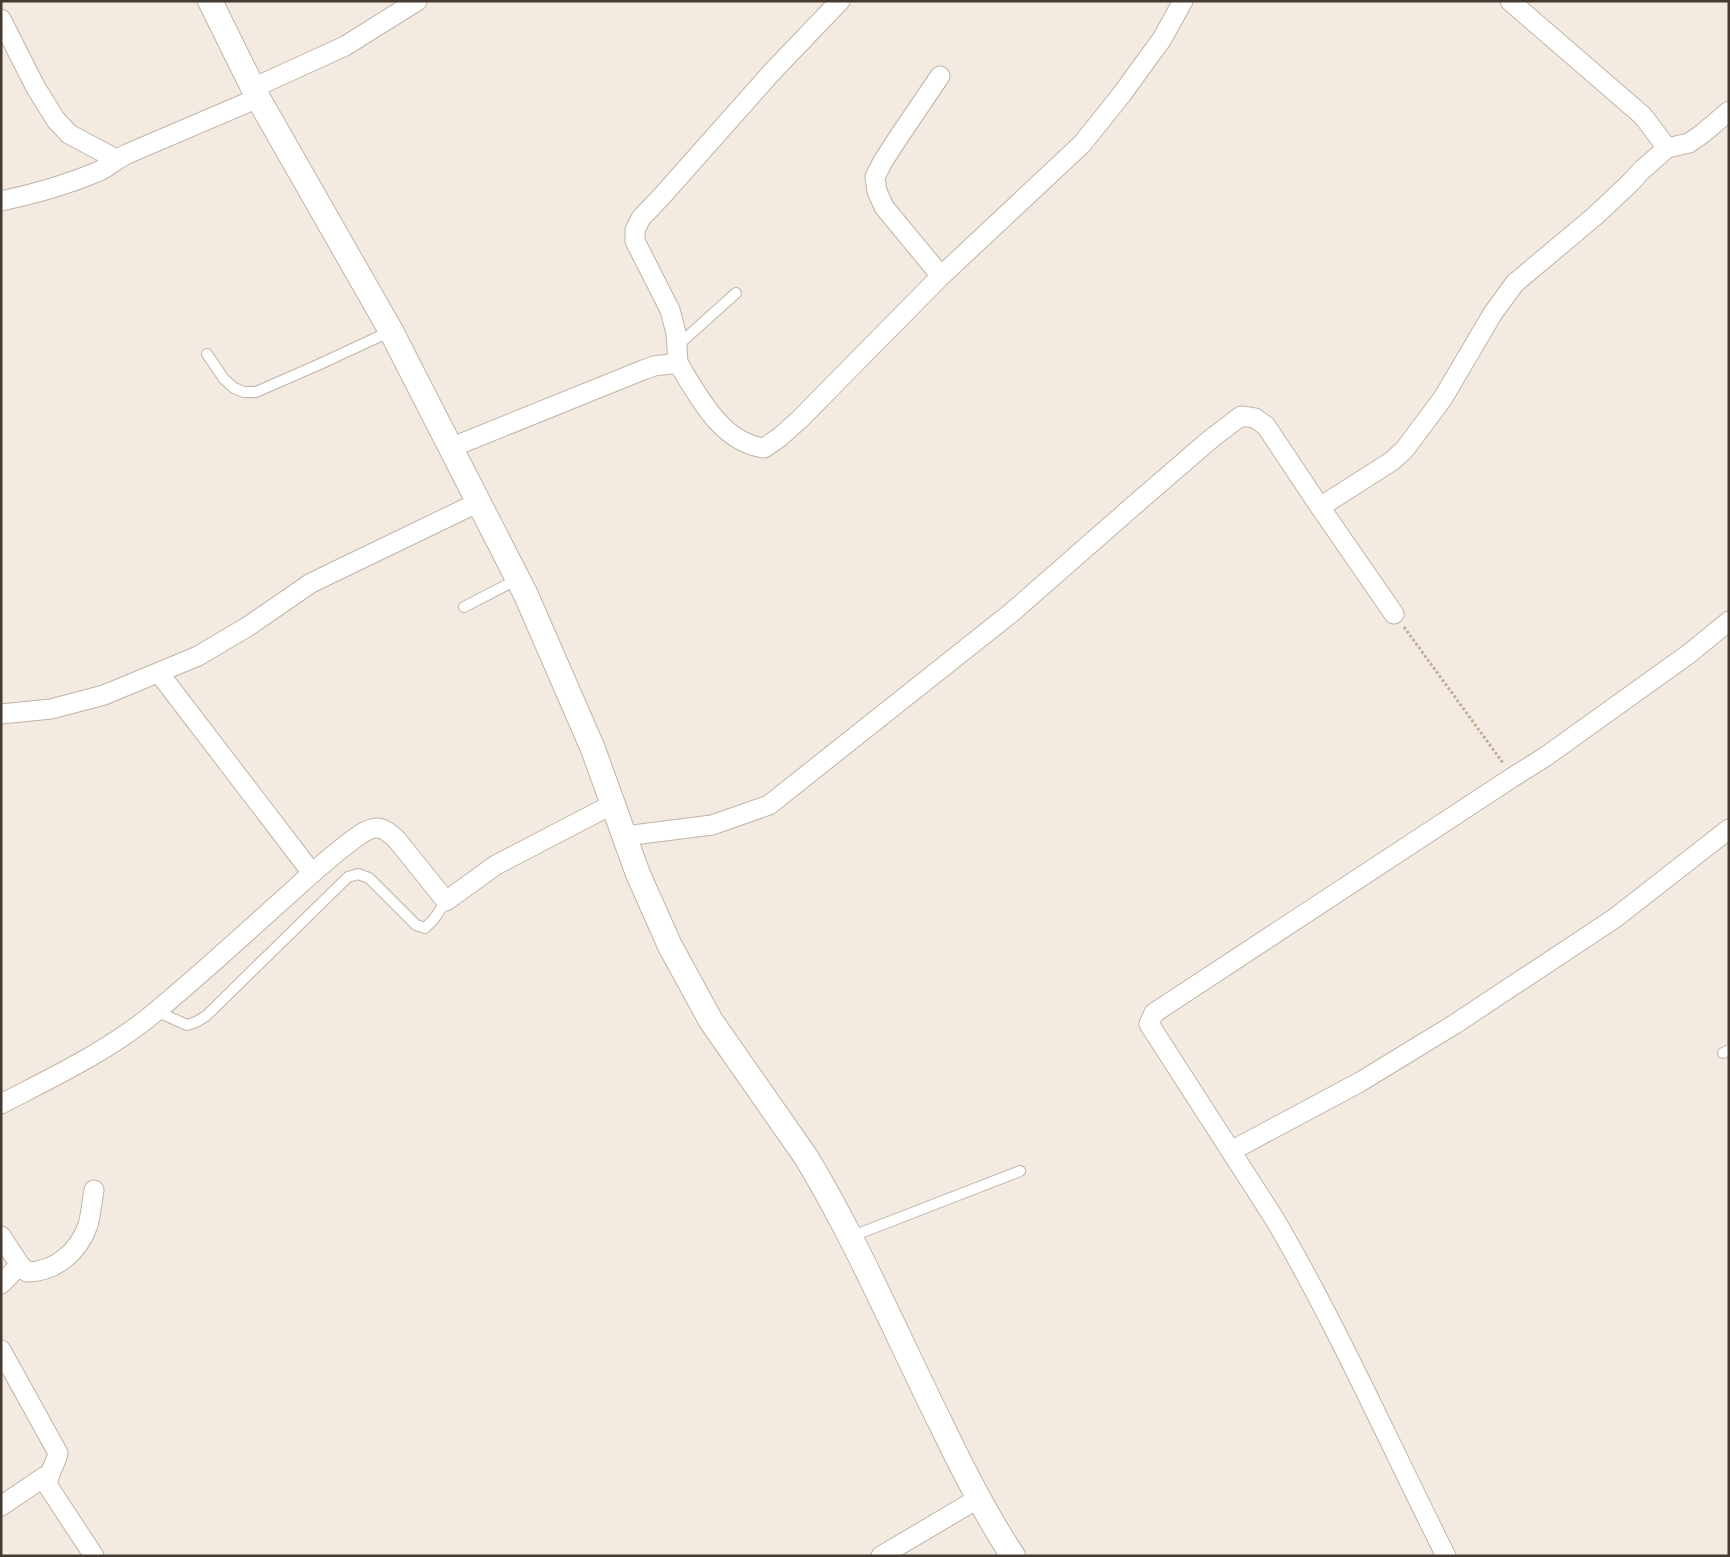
<svg xmlns="http://www.w3.org/2000/svg" width="1730" height="1557" viewBox="0 0 1730 1557" font-family="Ubuntu,sans-serif">
	<style>
		.lines { fill: none; stroke-linecap: round; stroke-linejoin: round }
		.service-casing { stroke: #c1b4a6; stroke-width: 12 }
		.minor-casing { stroke: #c1b4a6; stroke-width: 21 }
		.tertiary-casing { stroke: #c1b4a6; stroke-width: 26 }
		.path { stroke: #c2aa92; stroke-width: 3; stroke-dasharray: 2.5 2.5; stroke-linecap: butt }
		.service { stroke: #fff; stroke-width: 10 }
		.minor { stroke: #fff; stroke-width: 19 }
		.tertiary { stroke: #fff; stroke-width: 24 }
	</style>
	<rect width="100%" height="100%" fill="#f3ebe1"/>
	<g class="lines">
		<g class="service-casing">
			<g id="service">
				<polyline points="677,346 736,293"/>
				<polyline points="207,354 224,379 234,388 244,392 256,392 320,364 391,331"/>
				<polyline points="464,607 518,579"/>
				<polyline points="156,1011 187,1025 196,1022 206,1016 348,877 358,874 369,878 416,925 425,928 434,919 446,901"/>
				<polyline points="1723,1053 1729,1050"/>
				<polyline points="850,1237 1020,1171"/>
			</g>
		</g>
		<g class="minor-casing">
			<g id="minor">
				<polyline points="1510,1 1643,116 1667,148"/>
				<polyline points="1,19 36,88 56,120 69,134 116,159"/>
				<polyline points="940,76 896,141 882,163 875,177 877,191 884,207 941,276"/>
				<polyline points="253,88 345,46 417,1"/>
				<path d="M1,201c33,-7 65,-16 96,-29 11,-4 19,-13 30,-18l131,-56"/>
				<polyline points="678,363 676,333 670,310 635,241 635,230 641,218 662,196 772,72 840,1"/>
				<path d="M450,448l193,-78 11,-4 24,-3c21,34 43,79 86,85l16,-11 19,-17 142,-144 141,-132 40,-50 26,-36 14,-19 21,-38"/>
				<polyline points="1320,507 1392,461 1405,449 1443,398 1493,313 1515,283 1595,216 1631,182 1642,170 1667,148 1689,143 1702,134 1729,111"/>
				<polyline points="159,673 312,873"/>
				<polyline points="1,714 51,709 104,695 198,656 247,627 311,583 479,502"/>
				<polyline points="625,836 712,825 769,805 1011,613 1132,507 1212,438 1241,416 1255,418 1266,426 1320,507 1394,614"/>
				<path d="M1,1104c50,-26 103,-51 147,-86 48,-39 94,-82 140,-123 22,-20 49,-45 73,-61 16,-10 23,-7 36,6l49,61 50,-36 117,-61"/>
				<polyline points="1231,1151 1360,1082 1455,1024 1615,918 1729,829"/>
				<path d="M1,1236l19,29 7,7c29,0 52,-21 61,-47 3,-11 4,-24 6,-35"/>
				<polyline points="1,1284 20,1265"/>
				<path d="M1,1350l57,103c-2,11 -11,21 -10,33l46,70"/>
				<polyline points="1,1506 44,1477 49,1475"/>
				<polyline points="881,1556 979,1498"/>
				<path d="M1446,1556c-57,-113 -108,-229 -172,-338l-125,-194 5,-11 359,-236 32,-20 145,-104 39,-32"/>
			</g>
		</g>
		<g class="tertiary-casing">
			<path id="tertiary" d="M210,1l48,97 133,233 135,264 67,154 45,125 32,72 41,75 95,136c52,86 91,179 136,269 21,44 44,89 71,130"/>
		</g>
		<polyline class="path" points="1404,627 1503,763"/>
		<use href="#service" class="service"/>
		<use href="#minor" class="minor"/>
		<use href="#tertiary" class="tertiary"/>
	</g>
	<rect width="1730" height="1557" fill="none" stroke="#443a31" stroke-width="5"/>
</svg>
